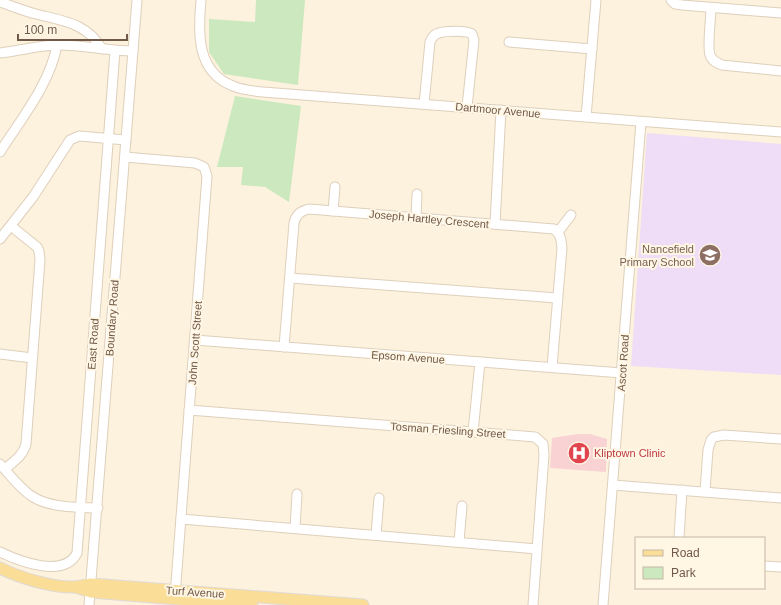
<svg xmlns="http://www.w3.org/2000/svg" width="781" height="605" viewBox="0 0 781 605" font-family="Arial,sans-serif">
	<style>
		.education { fill: #efdcf7 }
		.medical { fill: #f9d2d3 }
		.green { fill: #cce8be }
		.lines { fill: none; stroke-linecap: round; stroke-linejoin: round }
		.minor-casing { stroke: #dfcfbb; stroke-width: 11 }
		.major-casing { stroke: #e0dad7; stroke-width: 13 }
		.minor { stroke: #fff; stroke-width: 9 }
		.major { stroke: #fadd97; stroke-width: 11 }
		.labels { text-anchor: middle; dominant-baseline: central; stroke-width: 4; stroke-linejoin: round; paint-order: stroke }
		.street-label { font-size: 11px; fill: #715947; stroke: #fff6e4 }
		.education-label { font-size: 11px; fill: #785e54; stroke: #fff6e4; text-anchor: end }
		.health-label { font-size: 11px; fill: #be3a42; stroke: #fff6e4; text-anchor: start }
	</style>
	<rect width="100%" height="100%" fill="#fcf2de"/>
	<polygon class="education" points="647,133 781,144 781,375 631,366"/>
	<polygon class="medical" points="578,434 590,434 607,439 606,472 550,468 552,438"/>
	<g class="green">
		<polygon points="256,0 305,0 298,85 224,74 209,52 209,19 255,22"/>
		<polygon points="235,96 301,106 289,202 265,187 241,185 243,167 217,167"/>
	</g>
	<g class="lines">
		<g class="minor-casing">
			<g id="minor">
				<path d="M201,0c-3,32 -5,72 32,86 9,4 20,5 30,6l518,40"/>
				<polyline points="671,0 675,4 682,5 781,13"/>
				<path d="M0,2c12,4 24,9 36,12 27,7 51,9 66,35"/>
				<path d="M711,8c0,11 -4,38 -1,47 2,6 7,8 12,10l59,6"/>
				<polyline points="509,42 592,49"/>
				<path d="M0,53c20,-2 39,-8 59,-8 25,0 49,6 74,6"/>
				<path d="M424,104l6,-62c2,-5 4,-8 9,-9 6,-2 28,-3 33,1 1,2 1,4 2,6l-7,67"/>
				<polyline points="586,117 596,0"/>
				<path d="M0,152c21,-33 50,-68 57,-107"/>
				<polyline points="125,157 195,163 204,167 207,176 175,596"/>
				<polyline points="333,211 335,187"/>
				<polyline points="416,218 417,194"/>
				<polyline points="495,224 501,110"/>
				<polyline points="558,232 571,215"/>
				<polyline points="0,239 33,197 70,140 79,136 126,140"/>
				<polyline points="290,278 557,298"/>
				<polyline points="195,340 622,373"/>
				<path d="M284,347l10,-124c2,-9 7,-12 15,-14l245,20c7,5 7,11 8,19l-10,119"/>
				<polyline points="0,354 32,358"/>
				<polyline points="189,410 473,432 535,437 543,444 544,455 533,605"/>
				<polyline points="473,432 480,362"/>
				<path d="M0,464c10,11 20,25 33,33 18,11 44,10 65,11"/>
				<path d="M5,469c9,-8 18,-13 21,-25l14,-184 -1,-9 -2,-4 -26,-21"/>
				<polyline points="613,485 781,498"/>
				<polyline points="705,491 708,450 711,440 714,437 724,435 781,439"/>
				<polyline points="181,519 537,549"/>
				<polyline points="295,528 297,494"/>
				<polyline points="376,535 379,498"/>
				<polyline points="679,538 682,490"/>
				<polyline points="459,542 462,506"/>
				<path d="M0,552c19,9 64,27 77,1l38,-502"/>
				<polyline points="764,566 781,567"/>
				<polyline points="89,605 137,0"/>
				<polyline points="603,605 641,122"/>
			</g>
		</g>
		<g class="major-casing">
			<g id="major">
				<path d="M0,568c20,10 53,20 76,19 5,-1 10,-2 15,-3l272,21"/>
				<polyline points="76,587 91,592 252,605"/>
			</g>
		</g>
		<use href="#minor" class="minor"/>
		<use href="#major" class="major"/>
	</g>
	<defs>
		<g id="school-disc" transform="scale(1.15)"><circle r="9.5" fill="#8d6e63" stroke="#fff6e4"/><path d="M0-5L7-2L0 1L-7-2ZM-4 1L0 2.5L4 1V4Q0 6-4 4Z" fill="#fff"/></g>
		<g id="hospital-disc" transform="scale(1.15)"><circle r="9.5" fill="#e0444e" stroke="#fff6e4"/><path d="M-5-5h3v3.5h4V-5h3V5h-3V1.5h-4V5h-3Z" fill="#fff"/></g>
	</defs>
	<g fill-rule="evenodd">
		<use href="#school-disc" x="710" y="255"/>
		<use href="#hospital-disc" x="579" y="453"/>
	</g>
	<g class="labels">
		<g class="street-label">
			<text transform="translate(498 110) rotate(5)">Dartmoor Avenue</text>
			<text transform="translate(429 219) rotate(5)">Joseph Hartley Crescent</text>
			<text transform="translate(112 318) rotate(-86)">Boundary Road</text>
			<text transform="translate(195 343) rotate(-86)">John Scott Street</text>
			<text transform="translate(93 344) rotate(-86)">East Road</text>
			<text transform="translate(408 357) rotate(4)">Epsom Avenue</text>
			<text transform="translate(623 363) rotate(-86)">Ascot Road</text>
			<text transform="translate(448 430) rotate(4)">Tosman Friesling Street</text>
			<text transform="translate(195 592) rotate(4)">Turf Avenue</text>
		</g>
		<g class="education-label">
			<text x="694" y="249">Nancefield<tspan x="694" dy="13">Primary School</tspan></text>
		</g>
		<g class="health-label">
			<text x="594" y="453">Kliptown Clinic</text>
		</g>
	</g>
	<rect x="635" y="537" width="130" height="52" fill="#fff6e4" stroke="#c6b7a5"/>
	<rect x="643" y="550" width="20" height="6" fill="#fadd97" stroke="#c6b7a5"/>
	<text x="671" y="557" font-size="12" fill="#715947">Road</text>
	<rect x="643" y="567" width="20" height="12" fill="#cce8be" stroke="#c6b7a5"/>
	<text x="671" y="577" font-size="12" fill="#715947">Park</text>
	<path d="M18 34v6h109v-6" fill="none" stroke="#715947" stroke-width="2"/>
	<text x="24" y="34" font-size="12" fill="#715947" stroke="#fff6e4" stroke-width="3" paint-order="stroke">100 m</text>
</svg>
